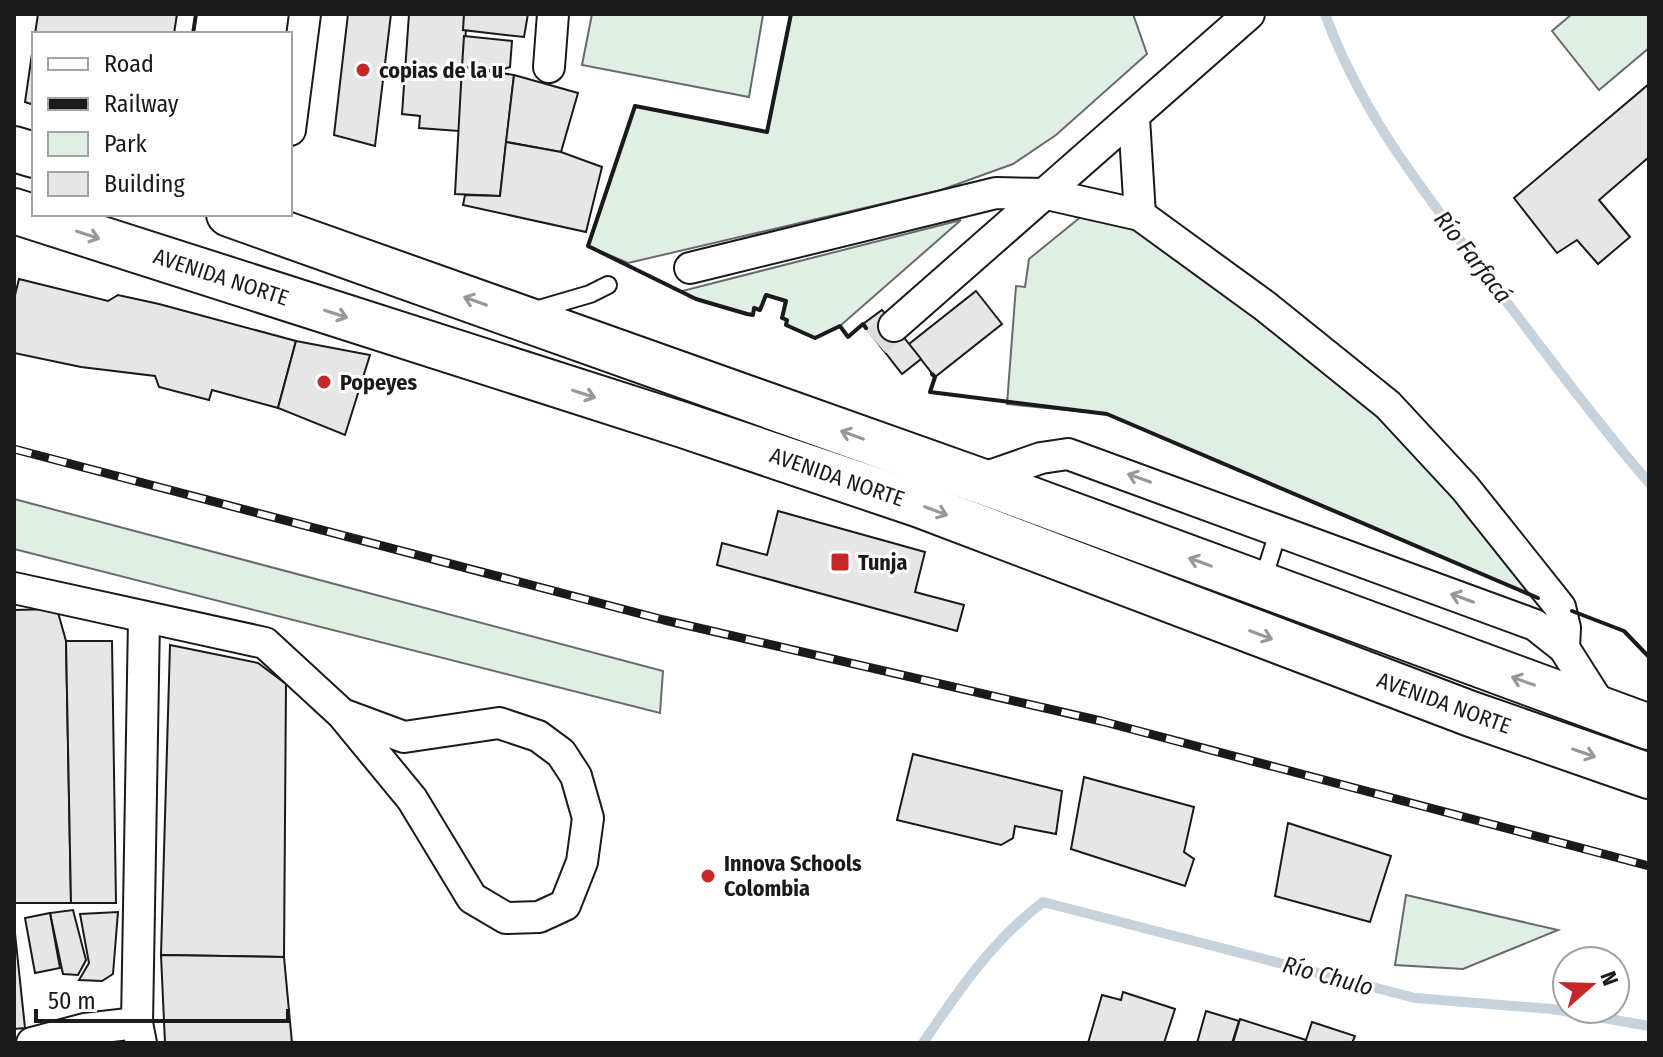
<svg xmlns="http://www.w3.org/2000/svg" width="1663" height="1057" viewBox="0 0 1663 1057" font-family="'Fira Sans Condensed',sans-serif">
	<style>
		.green { fill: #e0efe3; stroke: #6a6a6a; stroke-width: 2 }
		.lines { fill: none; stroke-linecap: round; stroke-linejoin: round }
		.stream { stroke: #c6d2dc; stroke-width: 10 }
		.building { fill: #e6e6e6; stroke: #1a1a1a; stroke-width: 2 }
		.street-tunnel { stroke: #ddd; stroke-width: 30; stroke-dasharray: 30 15; stroke-linecap: butt }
		.lane-casing { stroke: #1a1a1a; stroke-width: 20 }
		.street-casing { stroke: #1a1a1a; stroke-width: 34 }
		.primary-casing { stroke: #1a1a1a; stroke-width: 48 }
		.lane { stroke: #fff; stroke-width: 16 }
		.street { stroke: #fff; stroke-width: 30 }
		.primary { stroke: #fff; stroke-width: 44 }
		.rail-casing { stroke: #1a1a1a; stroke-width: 9 }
		.rail { stroke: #fff; stroke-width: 6; stroke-dasharray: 18; stroke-linecap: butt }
		.wall { stroke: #1a1a1a; stroke-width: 4 }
		.oneway { stroke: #989898 }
		.poi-dot { fill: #c62828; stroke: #fff; stroke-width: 3 }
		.labels { text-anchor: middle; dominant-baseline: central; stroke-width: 6; stroke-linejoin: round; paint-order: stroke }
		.poi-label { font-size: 22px; font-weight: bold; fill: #1a1a1a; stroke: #fff; text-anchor: start }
		.street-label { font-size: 22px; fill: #1a1a1a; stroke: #fff }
		.water-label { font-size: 24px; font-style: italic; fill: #1a1a1a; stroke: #fff }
	</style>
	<rect width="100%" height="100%" fill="#fff"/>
	<g class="green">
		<polygon points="592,14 763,15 749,97 582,65"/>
		<polygon points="791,14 1133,14 1147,54 1056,135 1013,164 941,190 628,263 588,246 635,106 767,132"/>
		<polygon points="1572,14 1649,14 1649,48 1599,90 1552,31"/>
		<polygon points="1088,211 1122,219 1322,356 1412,446 1543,600 1107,414 1007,404 1016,286 1025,287 1029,259"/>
		<polygon points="961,220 840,326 815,338 786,325 787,320 782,318 785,301 766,295 760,310 754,309 753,315 696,299 682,291"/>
		<polygon points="14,499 663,671 660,713 14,549"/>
		<polygon points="1406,895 1558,930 1463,969 1395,965"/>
	</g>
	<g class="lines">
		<g class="stream">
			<path d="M1325,14c37,101 96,173 159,258 54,71 107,143 165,211"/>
			<path d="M923,1043c35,-52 70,-103 120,-141l372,96 137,11 97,17"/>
		</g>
	</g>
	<g class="building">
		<polygon points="38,14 177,14 174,34 35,34"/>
		<polygon points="348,14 391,14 375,146 334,135"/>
		<polygon points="409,14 467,14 459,131 419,128 420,116 402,114"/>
		<polygon points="464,14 528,14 524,37 463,30"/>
		<polygon points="464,36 512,41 510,67 499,71 462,67"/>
		<polygon points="34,40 34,105 25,102"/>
		<polygon points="462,67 514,75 500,196 455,194"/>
		<polygon points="514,75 578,93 561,152 506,142"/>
		<polygon points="1649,84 1649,157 1599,200 1630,237 1598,264 1577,240 1557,253 1514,198"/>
		<polygon points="506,142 561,152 602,167 586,232 463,205 465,195 500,196"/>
		<polygon points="19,279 108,301 118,295 159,304 296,341 278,408 212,390 209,400 159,387 155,376 81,367 14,353 14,299"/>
		<polygon points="976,291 1002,324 935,377 909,344"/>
		<polygon points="882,310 921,359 902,374 863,324"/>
		<polygon points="296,341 370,355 345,435 278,408"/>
		<polygon points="778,511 925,552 915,592 964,605 957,631 717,565 722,543 767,555"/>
		<polygon points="57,609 66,641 71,903 14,903 14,610"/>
		<polygon points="66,641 112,641 116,903 71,903"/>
		<polygon points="170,645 258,663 286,684 284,957 161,955"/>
		<polygon points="913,754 1062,791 1056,834 1015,826 1013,838 1001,845 897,820"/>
		<polygon points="1084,777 1194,807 1184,852 1194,859 1185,886 1071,849"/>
		<polygon points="1288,823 1391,856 1370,922 1275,896"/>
		<polygon points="73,910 86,960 78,975 63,974 50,913"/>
		<polygon points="118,912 113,974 102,981 79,980 89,963 80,914"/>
		<polygon points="50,913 60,968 35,973 25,918"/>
		<polygon points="14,924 25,1028 14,1029"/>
		<polygon points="161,955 284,957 292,1043 165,1043"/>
		<polygon points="1123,992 1175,1009 1164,1043 1088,1043 1102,995 1121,1000"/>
		<polygon points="1206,1011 1239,1021 1232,1043 1197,1043"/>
		<polygon points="1240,1019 1306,1040 1305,1043 1233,1043"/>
		<polygon points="1312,1022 1355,1036 1352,1043 1305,1043"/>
	</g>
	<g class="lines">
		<polyline class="street-tunnel" points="876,342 894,326"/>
		<g class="lane-casing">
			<g id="lane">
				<polyline points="532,311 590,294 608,285"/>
				<polyline points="1262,583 1279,529"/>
			</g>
		</g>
		<g class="street-casing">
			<g id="street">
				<polyline points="549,67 553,14"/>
				<polyline points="1134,118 1140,215"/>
				<polyline points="290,130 305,14"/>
				<polyline points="690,268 996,193 1047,194 1140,215 1265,306 1388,405 1465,488 1560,607 1565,628 1564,648"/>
				<polyline points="894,326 1249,14"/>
				<polyline points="978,480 1041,458 1068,454 1535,625 1564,648 1604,711"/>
				<polyline points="14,588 265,643 342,714 412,799 472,898 506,918 539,917 565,905 582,862 588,818 576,776 561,753 538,736 499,723 404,737 342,714"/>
				<polyline points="32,1043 85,1029 137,1023"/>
				<polyline points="141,1043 137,1023 144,619"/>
			</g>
		</g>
		<g class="primary-casing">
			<g id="primary">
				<polyline points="14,149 34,155"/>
				<polyline points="14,211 683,425 920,505 1471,714 1649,776"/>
				<polyline points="229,214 978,480 1649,727"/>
			</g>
		</g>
		<use href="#lane" class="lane"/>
		<use href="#street" class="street"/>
		<use href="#primary" class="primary"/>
		<g class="rail-casing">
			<polyline id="rail" points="14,449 664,620 1101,721 1649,866"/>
		</g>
		<use href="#rail" class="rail"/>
		<g class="wall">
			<polyline points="791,14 767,132 635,106 588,246 696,299 747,314 753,315 754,308 760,310 766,295 786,301 782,318 787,320 786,325 815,338 840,326 848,337 863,324 866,328"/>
			<polyline points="193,34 196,14"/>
			<polyline points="932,374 935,377 930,392 1107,414 1538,598"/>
			<polyline points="1572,611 1624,631 1649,657"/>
		</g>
	</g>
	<defs><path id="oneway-shaft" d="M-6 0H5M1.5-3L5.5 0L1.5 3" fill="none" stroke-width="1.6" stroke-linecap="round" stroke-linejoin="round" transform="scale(2)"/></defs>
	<g class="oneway">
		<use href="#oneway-shaft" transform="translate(88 235) rotate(18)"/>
		<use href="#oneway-shaft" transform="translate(475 301) rotate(-160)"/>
		<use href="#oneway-shaft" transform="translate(336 314) rotate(18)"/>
		<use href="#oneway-shaft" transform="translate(584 394) rotate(18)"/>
		<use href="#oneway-shaft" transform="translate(852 435) rotate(-160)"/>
		<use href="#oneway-shaft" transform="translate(1139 478) rotate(-160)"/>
		<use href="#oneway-shaft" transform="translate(936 511) rotate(21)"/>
		<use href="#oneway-shaft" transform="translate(1200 562) rotate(-160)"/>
		<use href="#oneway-shaft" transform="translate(1462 598) rotate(-160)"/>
		<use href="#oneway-shaft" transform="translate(1261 635) rotate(21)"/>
		<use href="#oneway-shaft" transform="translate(1523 681) rotate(-160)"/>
		<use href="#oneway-shaft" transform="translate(1584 753) rotate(19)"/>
	</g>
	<g class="poi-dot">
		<circle cx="363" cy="70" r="8"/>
		<circle cx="324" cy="382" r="8"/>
		<rect x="830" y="552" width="20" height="20" rx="4"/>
		<circle cx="708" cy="876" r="8"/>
	</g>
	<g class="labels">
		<g class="poi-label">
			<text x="379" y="70">copias de la u</text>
			<text x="340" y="382">Popeyes</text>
			<text x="858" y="562">Tunja</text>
			<text x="724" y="863">Innova Schools<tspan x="724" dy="25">Colombia</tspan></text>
		</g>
		<g class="street-label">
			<text transform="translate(221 277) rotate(18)">AVENIDA NORTE</text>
			<text transform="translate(837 477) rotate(19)">AVENIDA NORTE</text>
			<text transform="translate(1444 703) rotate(20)">AVENIDA NORTE</text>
		</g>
		<g class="water-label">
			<text transform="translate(1473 257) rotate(52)">Río Farfacá</text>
			<text transform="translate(1328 976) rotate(15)">Río Chulo</text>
		</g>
	</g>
	<rect width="1663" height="1057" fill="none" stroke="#1a1a1a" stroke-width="32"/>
	<rect x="32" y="32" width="260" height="184" fill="#ffffff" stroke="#a3a3a3" stroke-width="2"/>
	<rect x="48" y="58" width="40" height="12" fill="#ffffff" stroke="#a3a3a3" stroke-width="2"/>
	<text x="104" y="72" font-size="24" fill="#1a1a1a">Road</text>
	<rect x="48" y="98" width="40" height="12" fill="#1a1a1a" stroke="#a3a3a3" stroke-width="2"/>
	<text x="104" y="112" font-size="24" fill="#1a1a1a">Railway</text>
	<rect x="48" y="132" width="40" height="24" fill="#e0efe3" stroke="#a3a3a3" stroke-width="2"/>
	<text x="104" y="152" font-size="24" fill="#1a1a1a">Park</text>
	<rect x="48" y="172" width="40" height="24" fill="#e6e6e6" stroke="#a3a3a3" stroke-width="2"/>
	<text x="104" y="192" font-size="24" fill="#1a1a1a">Building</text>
	<g transform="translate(1591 985) rotate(70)"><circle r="38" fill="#ffffff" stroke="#a3a3a3" stroke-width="2"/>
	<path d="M0-6L14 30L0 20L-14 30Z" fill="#c62828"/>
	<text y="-12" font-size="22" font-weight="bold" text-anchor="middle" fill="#1a1a1a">N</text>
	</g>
	<path d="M36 1009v12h252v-12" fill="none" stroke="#1a1a1a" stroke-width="4"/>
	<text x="48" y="1009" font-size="24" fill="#1a1a1a" stroke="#ffffff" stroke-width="6" paint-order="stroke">50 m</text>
</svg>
